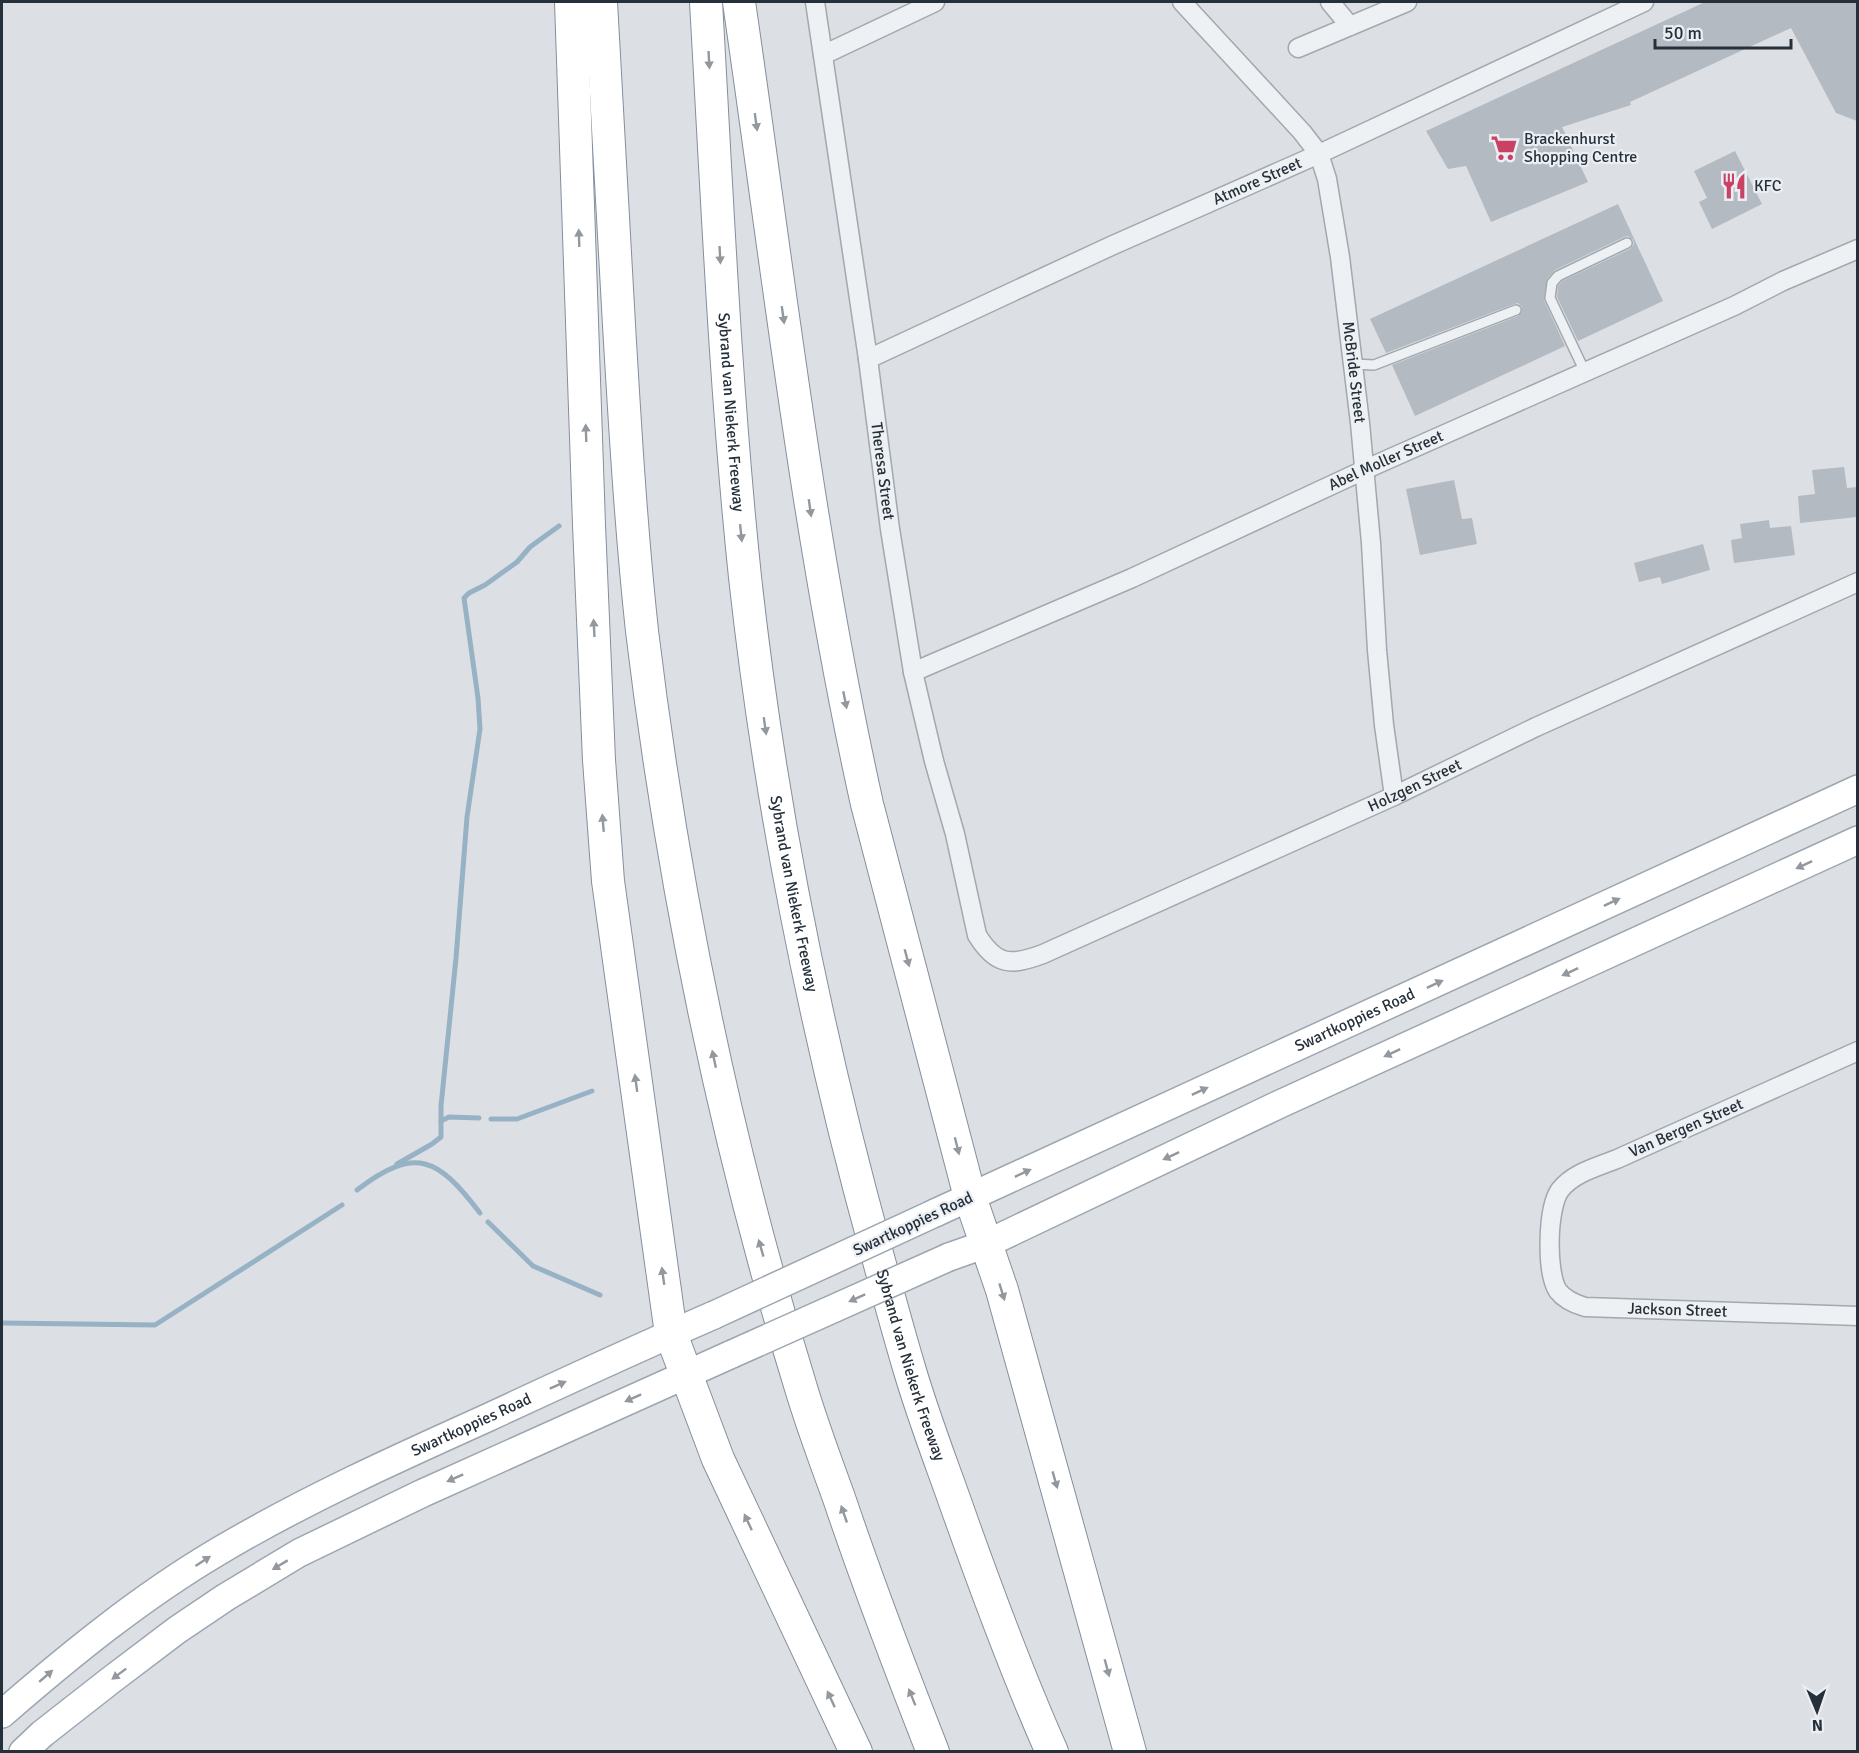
<svg xmlns="http://www.w3.org/2000/svg" width="1859" height="1753" viewBox="0 0 1859 1753" font-family="Signika,sans-serif">
	<style>
		.lines { fill: none; stroke-linecap: round; stroke-linejoin: round }
		.stream { stroke: #97b2c5; stroke-width: 5 }
		.building { fill: #b3bac2 }
		.lane-casing { stroke: #a2a8af; stroke-width: 12 }
		.street-casing { stroke: #a2a8af; stroke-width: 21 }
		.primary-casing { stroke: #9ba6b1; stroke-width: 30 }
		.highway-casing { stroke: #848f9c; stroke-width: 34 }
		.lane { stroke: #eef1f4; stroke-width: 9 }
		.street { stroke: #eef1f4; stroke-width: 18 }
		.primary { stroke: #fff; stroke-width: 27 }
		.highway { stroke: #fff; stroke-width: 32 }
		.primary-bridge-casing { stroke: #9ba6b1; stroke-width: 30; stroke-linecap: butt }
		.primary-bridge { stroke: #fff; stroke-width: 27 }
		.oneway { fill: #92989d }
		.labels { text-anchor: middle; dominant-baseline: central; stroke-width: 4.5; stroke-linejoin: round; paint-order: stroke }
		.poi-label { font-size: 16px; fill: #26303b; stroke: #ebeff3; text-anchor: start }
		.street-label { font-size: 16px; fill: #26303b; stroke: #ebeff3 }
	</style>
	<rect width="100%" height="100%" fill="#dce0e5"/>
	<g class="lines">
		<g class="stream">
			<polyline points="491,1119 517,1119 592,1091"/>
			<polyline points="441,1121 441,1106 456,958 467,817 480,729 478,698 464,598 469,593 485,585 517,562 530,547 559,526"/>
			<polyline points="397,1164 432,1144 441,1137 441,1121 449,1117 479,1118"/>
			<path d="M357,1190c59,-45 81,-32 123,23"/>
			<polyline points="488,1222 533,1266 600,1295"/>
			<polyline points="2,1323 155,1325 342,1205"/>
		</g>
	</g>
	<g class="building">
		<polygon points="1705,2 1857,2 1857,121 1836,113 1791,28 1630,102 1631,105 1562,127 1588,182 1491,222 1466,166 1448,169 1426,131"/>
		<polygon points="1735,151 1762,204 1712,229 1699,202 1707,198 1694,171"/>
		<polygon points="1618,204 1663,301 1578,341 1557,297 1558,286 1562,281 1630,249 1634,244 1633,240 1628,236 1624,237 1555,270 1547,279 1544,300 1565,346 1415,416 1392,365 1518,316 1522,312 1522,307 1518,303 1514,304 1386,353 1370,319"/>
		<polygon points="1844,467 1847,488 1857,487 1857,517 1800,523 1798,496 1815,494 1812,470"/>
		<polygon points="1454,480 1462,519 1472,518 1477,544 1420,555 1406,489"/>
		<polygon points="1769,520 1770,528 1791,526 1795,555 1734,563 1731,540 1742,538 1740,524"/>
		<polygon points="1703,544 1710,570 1662,584 1660,577 1639,582 1634,563"/>
	</g>
	<g class="lines">
		<g class="lane-casing">
			<g id="lane">
				<polyline points="1353,364 1374,365 1516,310"/>
				<polyline points="1585,372 1550,298 1552,283 1558,276 1627,243"/>
			</g>
		</g>
		<g class="street-casing">
			<g id="street">
				<path id="s1" d="M815,2l53,357 22,170 23,143 21,89 21,73 22,101c19,31 34,31 66,19l351,-158 142,-69 322,-145"/>
				<path id="s2" d="M1182,2l120,130 17,22 8,25 13,78 20,166 11,120 6,107 7,75 10,71"/>
				<polyline points="1330,2 1350,26"/>
				<polyline points="1298,48 1407,2"/>
				<polyline points="823,55 935,2"/>
				<path id="s3" d="M868,359l243,-113 208,-92 325,-152"/>
				<path id="s4" d="M913,672l219,-94 232,-108 370,-164 49,-25 75,-32"/>
				<path id="s5" d="M1858,1051l-241,108c-20,8 -44,14 -57,31 -13,18 -14,83 -2,101 7,9 17,13 27,16l273,9"/>
			</g>
		</g>
		<g class="primary-casing">
			<g id="primary">
				<path id="s6" d="M935,1213l923,-424"/>
				<polyline points="949,1257 986,1244 1280,1104 1858,840"/>
				<path id="s7" d="M2,1714c68,-59 139,-117 217,-163 86,-51 177,-92 268,-133 75,-35 151,-70 227,-103"/>
				<polyline points="23,1752 42,1734 111,1680 177,1630 226,1597 299,1553 423,1493 732,1354"/>
			</g>
		</g>
		<g class="highway-casing">
			<g id="highway">
				<polyline points="571,2 589,525 599,760 608,881 671,1334 718,1459 856,1752"/>
				<path d="M601,2c6,107 12,215 18,323 6,102 12,204 23,306 31,256 83,510 159,757 11,37 25,74 38,110 29,86 61,170 94,254"/>
				<path id="s8" d="M706,2c11,192 19,384 39,575 25,228 70,452 131,673 11,40 22,81 34,121 13,44 29,86 44,128 30,85 61,170 98,253"/>
				<path d="M739,2c39,268 69,537 128,802l103,393 32,93 128,462"/>
			</g>
		</g>
		<use href="#lane" class="lane"/>
		<use href="#street" class="street"/>
		<use href="#primary" class="primary"/>
		<use href="#highway" class="highway"/>
		<g class="primary-bridge-casing">
			<g id="primary-bridge">
				<polyline points="714,1315 935,1213"/>
				<polyline points="732,1354 949,1257"/>
			</g>
		</g>
		<use href="#primary-bridge" class="primary-bridge"/>
	</g>
	<defs><path id="oneway-solid" d="M-6-.8H1V-3.2L6.5 0L1 3.2V.8H-6Z" transform="scale(1.5)"/></defs>
	<g class="oneway">
		<use href="#oneway-solid" transform="translate(709 60) rotate(87)"/>
		<use href="#oneway-solid" transform="translate(756 122) rotate(82)"/>
		<use href="#oneway-solid" transform="translate(579 238) rotate(-92)"/>
		<use href="#oneway-solid" transform="translate(720 255) rotate(87)"/>
		<use href="#oneway-solid" transform="translate(783 315) rotate(82)"/>
		<use href="#oneway-solid" transform="translate(586 433) rotate(-92)"/>
		<use href="#oneway-solid" transform="translate(810 508) rotate(82)"/>
		<use href="#oneway-solid" transform="translate(741 533) rotate(84)"/>
		<use href="#oneway-solid" transform="translate(594 628) rotate(-93)"/>
		<use href="#oneway-solid" transform="translate(845 700) rotate(79)"/>
		<use href="#oneway-solid" transform="translate(765 726) rotate(82)"/>
		<use href="#oneway-solid" transform="translate(603 823) rotate(-95)"/>
		<use href="#oneway-solid" transform="translate(1804 865) rotate(155)"/>
		<use href="#oneway-solid" transform="translate(1612 902) rotate(-25)"/>
		<use href="#oneway-solid" transform="translate(907 958) rotate(75)"/>
		<use href="#oneway-solid" transform="translate(1570 972) rotate(155)"/>
		<use href="#oneway-solid" transform="translate(1435 984) rotate(-25)"/>
		<use href="#oneway-solid" transform="translate(1392 1053) rotate(155)"/>
		<use href="#oneway-solid" transform="translate(714 1059) rotate(-102)"/>
		<use href="#oneway-solid" transform="translate(636 1083) rotate(-98)"/>
		<use href="#oneway-solid" transform="translate(1200 1091) rotate(-25)"/>
		<use href="#oneway-solid" transform="translate(957 1146) rotate(76)"/>
		<use href="#oneway-solid" transform="translate(1171 1156) rotate(155)"/>
		<use href="#oneway-solid" transform="translate(1023 1173) rotate(-25)"/>
		<use href="#oneway-solid" transform="translate(761 1248) rotate(-106)"/>
		<use href="#oneway-solid" transform="translate(663 1276) rotate(-98)"/>
		<use href="#oneway-solid" transform="translate(1002 1292) rotate(73)"/>
		<use href="#oneway-solid" transform="translate(857 1298) rotate(156)"/>
		<use href="#oneway-solid" transform="translate(558 1385) rotate(-24)"/>
		<use href="#oneway-solid" transform="translate(633 1398) rotate(156)"/>
		<use href="#oneway-solid" transform="translate(455 1478) rotate(156)"/>
		<use href="#oneway-solid" transform="translate(1055 1480) rotate(74)"/>
		<use href="#oneway-solid" transform="translate(844 1514) rotate(-109)"/>
		<use href="#oneway-solid" transform="translate(748 1522) rotate(-115)"/>
		<use href="#oneway-solid" transform="translate(203 1561) rotate(-33)"/>
		<use href="#oneway-solid" transform="translate(280 1565) rotate(149)"/>
		<use href="#oneway-solid" transform="translate(1107 1668) rotate(75)"/>
		<use href="#oneway-solid" transform="translate(119 1674) rotate(143)"/>
		<use href="#oneway-solid" transform="translate(46 1676) rotate(-41)"/>
		<use href="#oneway-solid" transform="translate(912 1697) rotate(-112)"/>
		<use href="#oneway-solid" transform="translate(831 1699) rotate(-115)"/>
	</g>
	<defs>
		<g id="supermarket-bare" transform="scale(2.07)"><path d="M-6-5.5h2.5l.6 2H6L4.5 2H-2.5L-4.4-4H-6ZM-1.5 3.2a1.3 1.3 0 1 0 .1 0ZM3 3.2a1.3 1.3 0 1 0 .1 0Z" fill="#c94263" stroke="#ebeff3" stroke-width="2.5" paint-order="stroke"/></g>
		<g id="restaurant-bare" transform="scale(2.07)"><path d="M-5-6h1v4h1v-4h1v4h1v-4h1v5L-1.5 .5V6h-2V.5L-5-1ZM5-6V6H3V1.5H1.5Q1.5-4 5-6Z" fill="#c94263" stroke="#ebeff3" stroke-width="2.5" paint-order="stroke"/></g>
	</defs>
	<g fill-rule="evenodd">
		<use href="#supermarket-bare" x="1504" y="148"/>
		<use href="#restaurant-bare" x="1734" y="186"/>
	</g>
	<g class="labels">
		<g class="poi-label">
			<text x="1524" y="139">Brackenhurst<tspan x="1524" dy="18">Shopping Centre</tspan></text>
			<text x="1754" y="186">KFC</text>
		</g>
		<g class="street-label">
			<text stroke="none"><textPath href="#s3" startOffset="428">Atmore Street</textPath></text>
			<text stroke="none"><textPath href="#s2" startOffset="426">McBride Street</textPath></text>
			<text stroke="none"><textPath href="#s8" startOffset="411">Sybrand van Niekerk Freeway</textPath></text>
			<text stroke="none"><textPath href="#s4" startOffset="518">Abel Moller Street</textPath></text>
			<text stroke="none"><textPath href="#s1" startOffset="474">Theresa Street</textPath></text>
			<text stroke="none"><textPath href="#s1" startOffset="1434">Holzgen Street</textPath></text>
			<text stroke="none"><textPath href="#s8" startOffset="897">Sybrand van Niekerk Freeway</textPath></text>
			<text stroke="none"><textPath href="#s6" startOffset="462">Swartkoppies Road</textPath></text>
			<text transform="translate(1686 1128) rotate(-24)">Van Bergen Street</text>
			<text transform="translate(913 1224) rotate(-25)">Swartkoppies Road</text>
			<text stroke="none"><textPath href="#s5" startOffset="558">Jackson Street</textPath></text>
			<text stroke="none"><textPath href="#s8" startOffset="1383">Sybrand van Niekerk Freeway</textPath></text>
			<text stroke="none"><textPath href="#s7" startOffset="554">Swartkoppies Road</textPath></text>
		</g>
	</g>
	<rect width="1859" height="1753" fill="none" stroke="#26303b" stroke-width="6"/>
	<g transform="translate(1817 1711) rotate(178)" stroke="#ebeff3" stroke-width="4.5" paint-order="stroke">
	<path d="M0-4.5L10 22L0 15L-10 22Z" fill="#26303b"/>
	<text y="-9" font-size="16" font-weight="bold" text-anchor="middle" fill="#26303b">N</text>
	</g>
	<path d="M1655 39v9h136v-9" fill="none" stroke="#26303b" stroke-width="3"/>
	<text x="1664" y="39" font-size="18" fill="#26303b" stroke="#ebeff3" stroke-width="4.5" paint-order="stroke">50 m</text>
</svg>
